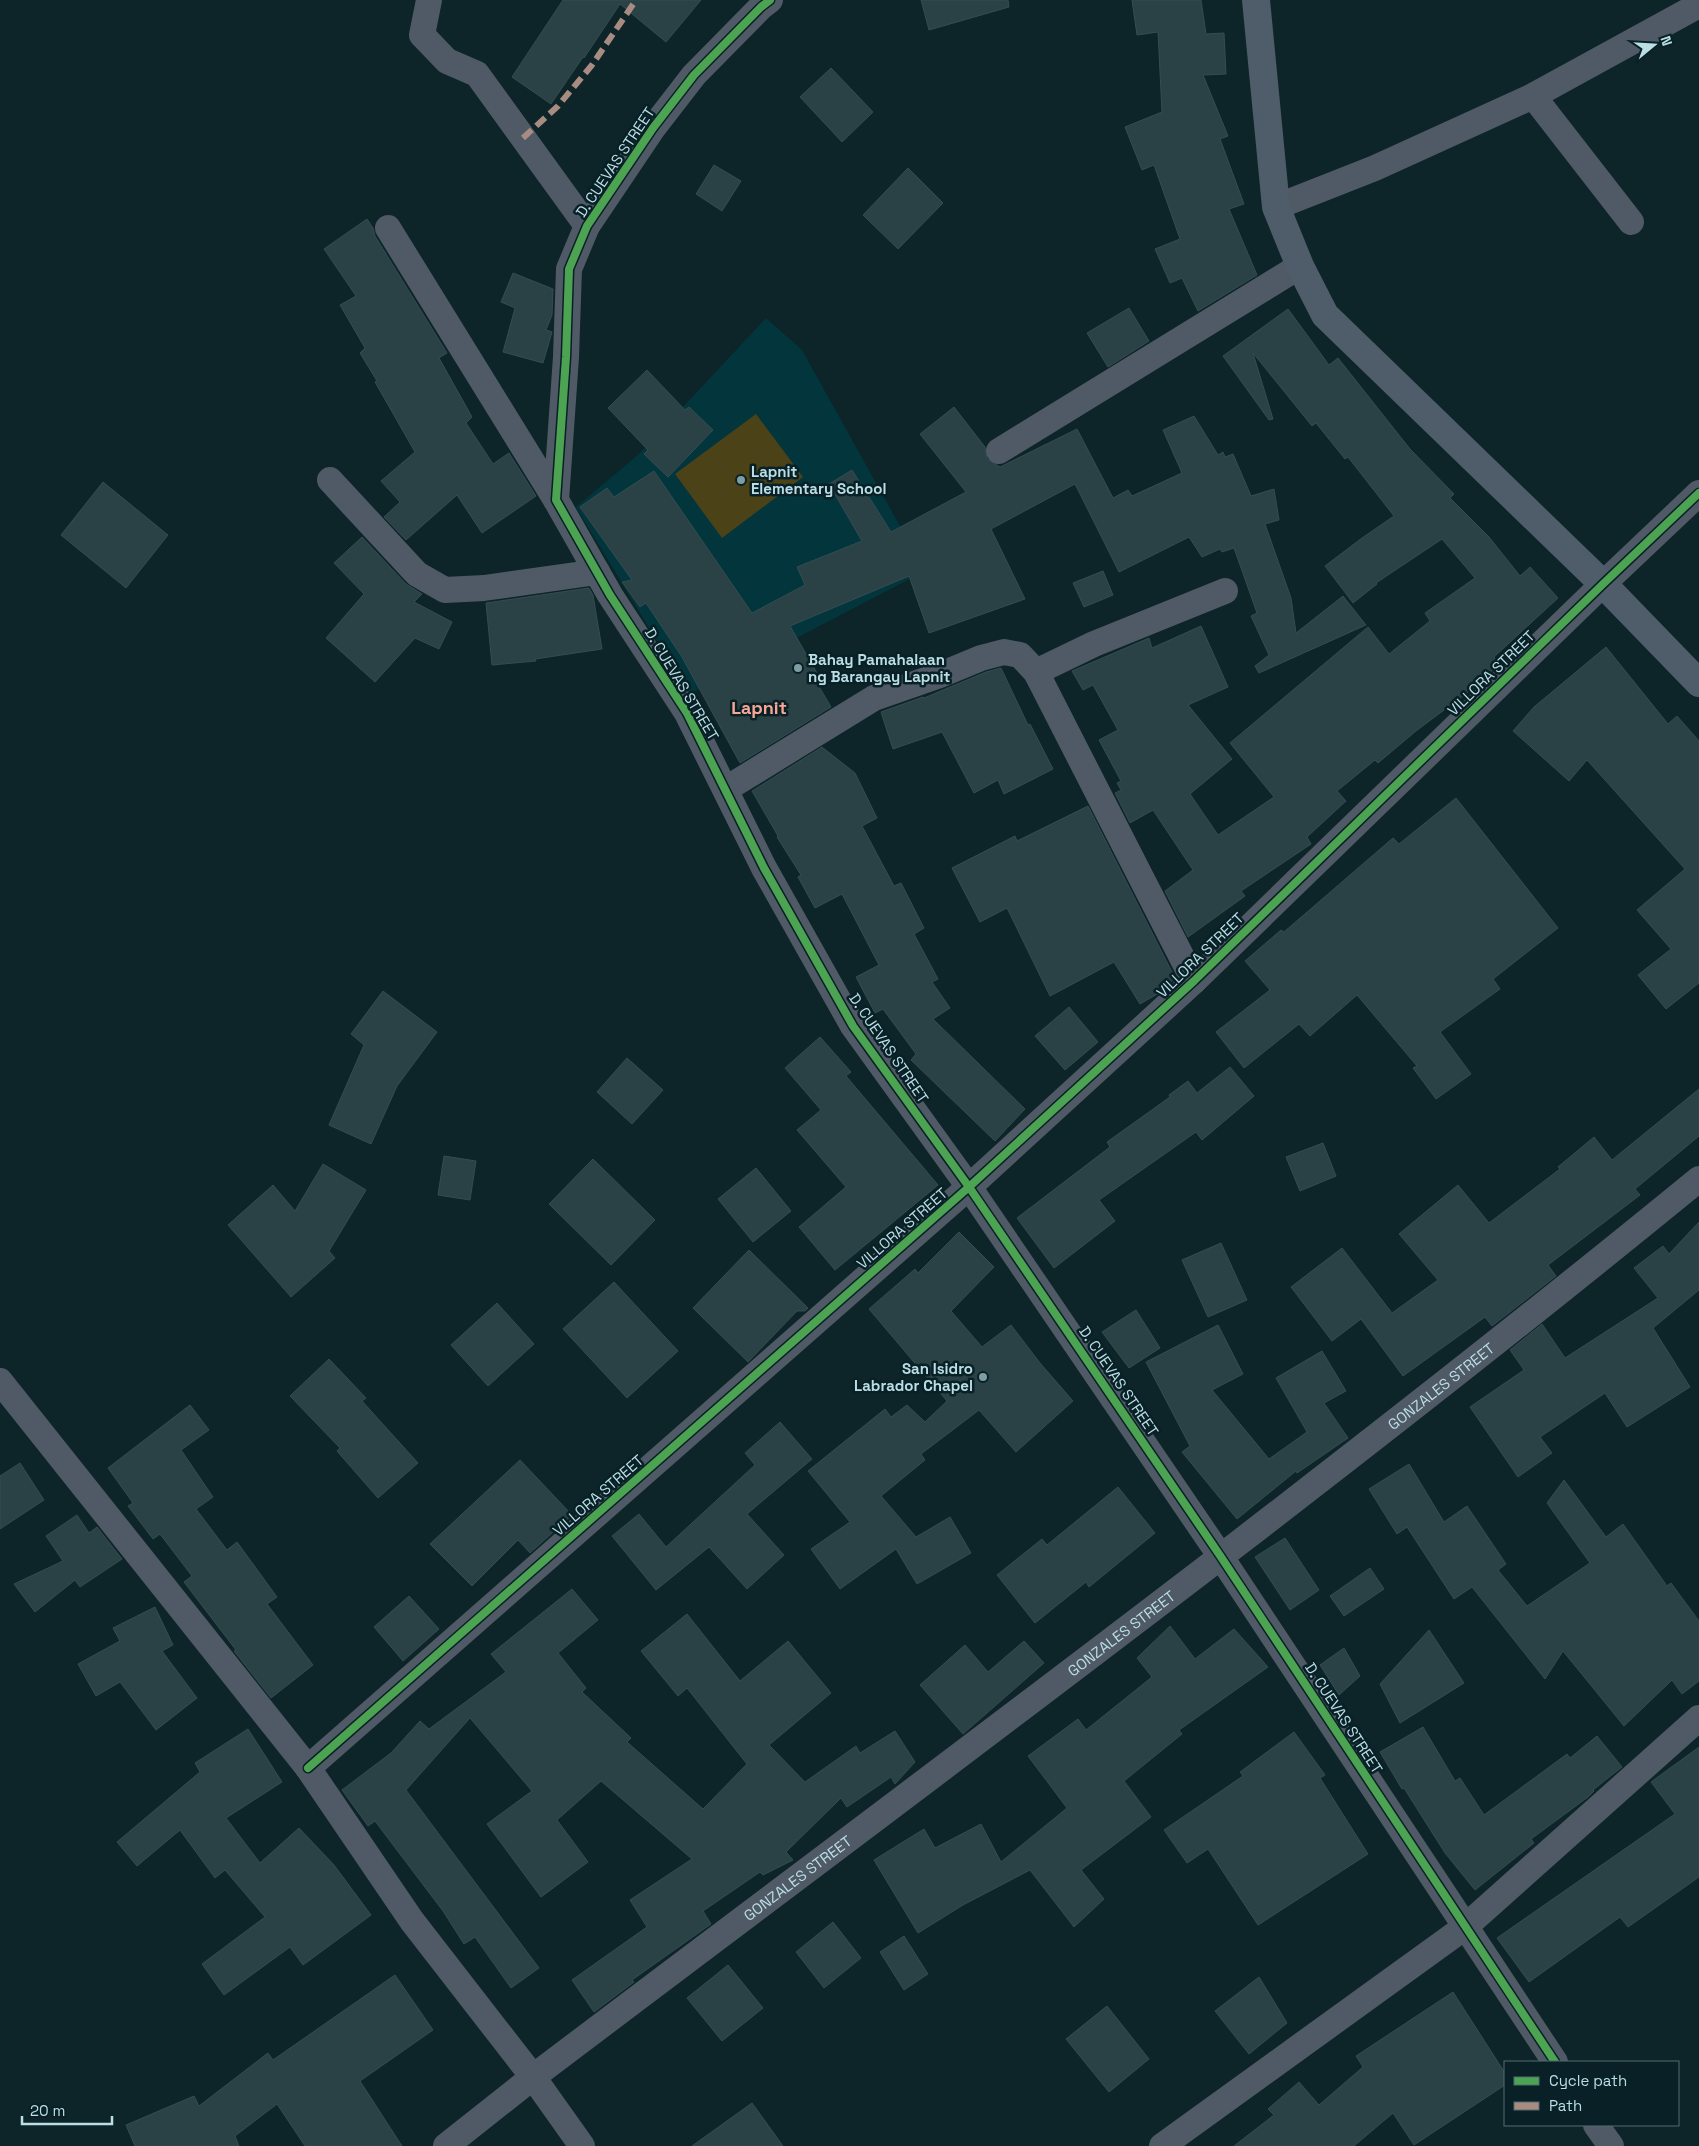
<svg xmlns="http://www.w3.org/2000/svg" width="1699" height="2146" viewBox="0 0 1699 2146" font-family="'Space Grotesk',sans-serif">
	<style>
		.built { fill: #03353d }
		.green { fill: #4b4218 }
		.building { fill: #2a4246; stroke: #334d51 }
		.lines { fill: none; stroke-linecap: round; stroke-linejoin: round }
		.street { stroke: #505a66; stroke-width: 26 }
		.secondary { stroke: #4f5c69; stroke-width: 28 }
		.quiet { stroke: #a88b81; stroke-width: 6; stroke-dasharray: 12 6; stroke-linecap: butt }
		.cycleway-casing { stroke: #092126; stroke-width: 11 }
		.cycleway { stroke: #4ca352; stroke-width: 8 }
		.poi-dot { fill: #7d9da3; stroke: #092126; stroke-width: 2 }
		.labels { text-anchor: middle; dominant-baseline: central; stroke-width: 5; stroke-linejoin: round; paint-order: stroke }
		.street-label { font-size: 15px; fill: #badee5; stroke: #092126 }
		.poi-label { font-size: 15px; font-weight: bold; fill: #badee5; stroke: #092126; text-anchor: start }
		.quarter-label { font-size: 18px; font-weight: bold; fill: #f8a796; stroke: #092126 }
	</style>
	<rect width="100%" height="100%" fill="#0d2528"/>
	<polygon class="built" points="766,318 802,350 925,571 689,694 576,507 639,454"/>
	<polygon class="green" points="756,414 803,477 722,538 675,474"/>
	<g class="building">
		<polygon points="563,0 701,0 666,42 620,4 584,58 583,57 551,104 512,77"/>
		<polygon points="921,0 1008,0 1009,7 929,30"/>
		<polygon points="1132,0 1201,0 1206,34 1224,33 1226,74 1203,75 1228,136 1220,139 1244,204 1229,209 1257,275 1198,311 1182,278 1170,283 1155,249 1180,239 1154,165 1142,170 1125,127 1162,112 1158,32 1137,35"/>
		<polygon points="831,68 873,112 842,142 800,97"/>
		<polygon points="714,165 741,181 722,211 696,194"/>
		<polygon points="908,168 943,203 898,249 863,215"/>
		<polygon points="367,219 373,228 375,236 447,353 439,358 472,417 466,423 493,464 509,453 536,496 482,533 457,495 406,540 384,517 400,502 381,481 415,452 375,382 377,381 360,353 365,348 340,305 356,296 324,249"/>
		<polygon points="513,273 553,289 552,315 546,330 552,332 543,363 503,352 515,308 501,302"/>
		<polygon points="1129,308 1149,341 1108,367 1087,333"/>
		<polygon points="1288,309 1329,365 1338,358 1410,449 1454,494 1450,498 1489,537 1520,576 1530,567 1558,598 1494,657 1499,664 1476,686 1416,731 1378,763 1375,760 1337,791 1346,801 1307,837 1311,844 1241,891 1245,896 1188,937 1165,891 1193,870 1153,810 1130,823 1115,793 1121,790 1117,783 1121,781 1099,740 1118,730 1093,685 1083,690 1072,671 1149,638 1152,648 1201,626 1228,687 1188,705 1232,759 1190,794 1218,835 1274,797 1230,743 1368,627 1389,654 1430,621 1425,613 1475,578 1442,539 1376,583 1377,584 1353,603 1325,566 1362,538 1394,516 1348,457 1345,459 1316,423 1312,426 1253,353 1273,419 1269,420 1223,356"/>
		<polygon points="647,370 685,410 689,407 713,430 668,477 644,454 648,450 608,408"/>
		<polygon points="954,407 985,447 987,459 1000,467 1077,429 1113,498 1128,490 1132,496 1182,473 1163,430 1194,416 1218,455 1223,452 1225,457 1233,454 1251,496 1274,489 1279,520 1265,524 1291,598 1296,633 1343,596 1366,625 1259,673 1255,666 1269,655 1251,616 1257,613 1234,548 1222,552 1220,549 1202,557 1189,537 1119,572 1075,484 991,529 1025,599 929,633 909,576 790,626 821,680 817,683 831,707 740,763 682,657 646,603 640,607 622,582 632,580 580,507 607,488 614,497 654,471 752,613 805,585 797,567 862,541 829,484 852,470 891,532 966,492 920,434"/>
		<polygon points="103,482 168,535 126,588 61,535"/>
		<polygon points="362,537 406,584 422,594 414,602 452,622 439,649 415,638 375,682 326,638 364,594 334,563"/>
		<polygon points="1103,571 1113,595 1084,607 1073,583"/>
		<polygon points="589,588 593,595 602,649 535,659 536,661 492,665 486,603"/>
		<polygon points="1606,647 1668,724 1677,716 1699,741 1699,983 1666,1009 1638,975 1671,949 1637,910 1685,869 1587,760 1569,781 1513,731 1534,707"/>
		<polygon points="1001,668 1028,725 1030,724 1053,769 1004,794 998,780 974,793 942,732 893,749 881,712 923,697 924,698 986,672"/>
		<polygon points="822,747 855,773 877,818 862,826 894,886 901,883 924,928 914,934 938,979 932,982 950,1008 933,1019 1025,1109 995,1141 911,1060 916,1054 883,1009 875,1013 856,977 879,965 842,894 815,908 798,877 801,875 777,837 778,836 752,791"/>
		<polygon points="1456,798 1558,928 1493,979 1500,989 1440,1032 1471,1074 1436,1099 1413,1068 1417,1066 1357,995 1310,1036 1299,1024 1244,1068 1216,1032 1270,990 1245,961 1281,930 1284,932 1393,838 1399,844"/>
		<polygon points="1088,806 1175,978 1159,993 1140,1004 1114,962 1050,996 1007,908 980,922 952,868 1015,836 1017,841"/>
		<polygon points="383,991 437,1032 397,1086 371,1144 329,1125 364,1045 351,1034"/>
		<polygon points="1069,1007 1098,1042 1065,1070 1035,1036"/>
		<polygon points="820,1037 851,1072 846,1076 938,1185 835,1270 799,1227 846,1187 797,1130 821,1110 785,1068"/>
		<polygon points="627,1058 663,1090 632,1124 597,1092"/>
		<polygon points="1230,1067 1254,1096 1202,1140 1196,1132 1099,1200 1115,1221 1054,1268 1017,1218 1110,1147 1107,1142 1170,1097 1169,1095 1188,1081 1197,1093"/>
		<polygon points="1699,1089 1699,1136 1635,1189 1640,1195 1548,1265 1556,1276 1492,1326 1485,1317 1403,1376 1361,1319 1332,1341 1291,1287 1342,1248 1392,1313 1438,1280 1399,1234 1458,1185 1489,1223 1560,1169 1558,1167 1594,1137 1612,1160"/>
		<polygon points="1323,1143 1336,1176 1300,1191 1286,1157"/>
		<polygon points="444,1156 476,1161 470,1200 438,1195"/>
		<polygon points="593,1159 655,1220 611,1265 549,1204"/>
		<polygon points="323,1164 366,1190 329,1251 335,1258 291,1297 228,1225 273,1185 295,1211"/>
		<polygon points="756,1168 791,1211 753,1242 718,1199"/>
		<polygon points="1699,1222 1699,1290 1653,1328 1690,1387 1627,1427 1605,1393 1540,1437 1552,1453 1518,1477 1470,1407 1524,1370 1510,1350 1542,1324 1565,1358 1658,1298 1634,1268 1663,1246 1669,1254"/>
		<polygon points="959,1232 994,1267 951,1311 982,1347 1011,1325 1040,1363 1073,1401 1016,1452 979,1410 921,1454 925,1460 881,1496 916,1537 950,1517 971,1553 917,1584 896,1549 840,1589 811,1549 850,1522 808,1471 885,1409 891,1417 907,1405 925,1422 947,1401 869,1309 915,1269 918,1273"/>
		<polygon points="1221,1243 1247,1300 1208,1317 1182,1260"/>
		<polygon points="749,1250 808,1308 805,1311 797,1311 748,1362 693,1308"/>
		<polygon points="614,1282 678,1351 627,1398 563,1329"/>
		<polygon points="497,1303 534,1344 488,1386 451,1345"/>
		<polygon points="1136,1310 1160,1348 1129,1368 1102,1332"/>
		<polygon points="1218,1325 1243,1374 1212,1390 1269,1459 1307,1432 1276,1378 1322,1351 1346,1391 1324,1403 1348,1438 1297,1473 1296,1471 1237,1519 1182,1452 1190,1446 1146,1362"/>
		<polygon points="329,1359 366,1398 362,1401 418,1463 378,1498 337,1451 340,1448 290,1396"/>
		<polygon points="190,1405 209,1430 181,1450 213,1497 196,1509 227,1550 237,1542 277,1597 267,1604 313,1665 271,1698 234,1651 236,1650 184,1582 192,1576 160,1534 153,1539 128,1506 133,1503 108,1468"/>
		<polygon points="780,1422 812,1459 747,1514 784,1555 747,1589 709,1547 656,1590 612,1536 639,1514 666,1547 755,1465 745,1453"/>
		<polygon points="520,1460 572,1515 530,1553 518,1540 472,1586 430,1544"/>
		<polygon points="20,1463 44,1500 0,1529 0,1476"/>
		<polygon points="1409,1464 1444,1522 1467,1506 1506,1564 1498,1570 1527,1606 1590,1563 1547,1503 1564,1480 1606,1537 1623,1524 1667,1586 1671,1583 1699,1621 1699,1681 1682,1694 1672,1680 1624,1726 1563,1651 1545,1679 1472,1587 1454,1599 1407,1527 1397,1534 1369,1489"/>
		<polygon points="1118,1487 1155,1533 1089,1587 1086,1582 1035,1623 997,1575 1042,1539 1047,1545"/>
		<polygon points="77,1515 89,1533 97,1527 122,1559 80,1587 75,1580 35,1612 14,1584 63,1561 46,1536"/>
		<polygon points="1285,1538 1319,1590 1290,1610 1255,1557"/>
		<polygon points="1370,1568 1384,1589 1344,1616 1330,1596"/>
		<polygon points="572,1589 598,1620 558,1653 586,1688 582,1692 631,1738 627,1742 703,1809 747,1764 687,1688 678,1696 641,1651 687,1614 740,1681 788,1641 831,1693 769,1745 805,1782 856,1746 860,1753 895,1731 915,1762 895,1784 891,1777 847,1807 841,1798 786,1852 793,1860 763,1875 760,1872 703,1911 711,1924 632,1980 634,1982 594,2012 572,1980 647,1927 630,1900 692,1859 601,1781 557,1820 588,1862 541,1897 487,1824 532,1791 470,1718 406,1790 539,1968 511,1988 475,1937 464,1944 443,1911 375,1821 368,1826 342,1790 391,1753 420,1721 429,1729 506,1672 491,1654"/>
		<polygon points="409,1596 439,1629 403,1661 374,1627"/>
		<polygon points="155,1607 173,1645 162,1651 197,1698 156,1730 120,1682 96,1696 78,1664 120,1641 113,1628"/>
		<polygon points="1170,1626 1195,1659 1234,1629 1268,1667 1179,1730 1182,1734 1124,1781 1151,1817 1081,1870 1104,1899 1074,1927 1030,1870 963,1905 918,1933 874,1860 924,1829 935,1848 981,1824 1001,1862 1067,1808 1028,1756 1078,1719 1086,1730 1152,1677 1137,1658"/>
		<polygon points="1429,1630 1464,1683 1400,1723 1380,1684"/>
		<polygon points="1024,1641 1044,1663 963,1734 920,1685 965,1645 988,1672"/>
		<polygon points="1344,1648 1360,1676 1339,1695 1320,1665"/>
		<polygon points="1423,1727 1455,1781 1460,1778 1484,1815 1567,1754 1570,1758 1597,1736 1622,1767 1593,1790 1594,1791 1588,1797 1531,1839 1534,1843 1475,1890 1445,1853 1404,1788 1402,1789 1380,1752"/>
		<polygon points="248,1729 282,1782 226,1818 260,1863 299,1828 334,1865 371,1915 303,1965 290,1947 224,1995 202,1964 265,1917 225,1870 215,1878 180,1830 137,1866 117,1842 200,1772 195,1763"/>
		<polygon points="1294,1732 1325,1775 1320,1778 1368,1854 1258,1925 1208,1849 1187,1863 1164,1830 1243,1776 1240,1772"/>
		<polygon points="1699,1747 1699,1877 1628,1927 1620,1917 1529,1982 1497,1938 1675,1814 1651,1782"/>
		<polygon points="833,1922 861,1958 824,1988 796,1952"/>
		<polygon points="904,1936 928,1974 904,1990 880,1952"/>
		<polygon points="728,1965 763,2008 722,2041 687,1998"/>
		<polygon points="395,1975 433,2030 360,2081 402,2146 305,2146 277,2104 235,2136 239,2146 135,2146 126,2125 194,2096 199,2106 268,2053 273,2060"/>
		<polygon points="1259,1977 1287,2023 1249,2054 1215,2011"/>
		<polygon points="1453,1992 1505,2073 1505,2085 1414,2145 1393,2113 1354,2146 1234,2146 1274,2115 1268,2109 1299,2082 1319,2105 1363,2067 1356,2056"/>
		<polygon points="1107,2006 1149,2059 1109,2092 1066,2039"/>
		<polygon points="752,2103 783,2146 692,2146"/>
	</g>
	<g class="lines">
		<g class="street">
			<polyline points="429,0 422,35 447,61 477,74 587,226"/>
			<polyline points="770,0 761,7 694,75 653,128 587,226 569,269 566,357 556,500 610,595 687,713 764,868 853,1026 969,1187 1221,1557 1555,2062"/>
			<polyline points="1533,96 1631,222"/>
			<polyline points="1276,207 1375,168 1533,96 1699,5"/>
			<polyline points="388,228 556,500"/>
			<polyline points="999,451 1300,266"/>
			<polyline points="330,480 417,574 445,590 484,588 597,572"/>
			<polyline points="1036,672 1094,644 1225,591"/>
			<polyline points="726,789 874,698 940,675 981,658 1004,652 1020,655 1036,672 1194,981"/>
			<polyline points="0,1381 308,1768 412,1921 533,2077 582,2146"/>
			<polyline points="308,1768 969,1187 1194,981 1603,584 1699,493"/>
			<polyline points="1596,2125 1611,2146"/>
			<path id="s1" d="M446,2146l87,-69c391,-296 786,-587 1166,-898"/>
			<polyline points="1162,2146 1465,1927 1699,1718"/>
		</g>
		<polyline class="secondary" points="1256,0 1276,207 1300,266 1325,315 1603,584 1699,683"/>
		<polyline class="quiet" points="523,138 558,106 592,65 636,0"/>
		<g class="cycleway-casing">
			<g id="cycleway">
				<polyline points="770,0 761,7 694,75 653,128 587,226 569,269 566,357 556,500 610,595 687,713 764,868 853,1026 969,1187 1221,1557 1555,2062"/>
				<polyline points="308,1768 969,1187 1194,981 1603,584 1699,493"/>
			</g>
		</g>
		<use href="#cycleway" class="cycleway"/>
	</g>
	<g class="poi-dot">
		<circle cx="741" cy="480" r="5"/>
		<circle cx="798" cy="668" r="5"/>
		<circle cx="983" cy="1377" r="5"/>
	</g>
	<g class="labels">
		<g class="street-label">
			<text transform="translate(615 162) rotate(-56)">D. CUEVAS STREET</text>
			<text transform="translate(1491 673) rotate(-44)">VILLORA STREET</text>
			<text transform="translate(682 684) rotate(59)">D. CUEVAS STREET</text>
			<text transform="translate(1200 955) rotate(-44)">VILLORA STREET</text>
			<text transform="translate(889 1048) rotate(56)">D. CUEVAS STREET</text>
			<text transform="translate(902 1228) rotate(-41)">VILLORA STREET</text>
			<text transform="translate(1119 1381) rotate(56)">D. CUEVAS STREET</text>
			<text stroke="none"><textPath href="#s1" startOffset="1252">GONZALES STREET</textPath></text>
			<text transform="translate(598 1495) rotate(-41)">VILLORA STREET</text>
			<text stroke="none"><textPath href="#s1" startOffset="848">GONZALES STREET</textPath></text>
			<text transform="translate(1344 1718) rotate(57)">D. CUEVAS STREET</text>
			<text stroke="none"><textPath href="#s1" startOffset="442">GONZALES STREET</textPath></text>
		</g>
		<g class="poi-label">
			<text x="751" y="471">Lapnit<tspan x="751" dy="17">Elementary School</tspan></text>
			<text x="808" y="659">Bahay Pamahalaan<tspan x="808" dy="17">ng Barangay Lapnit</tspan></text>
			<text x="973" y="1368" text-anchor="end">San Isidro<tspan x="973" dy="17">Labrador Chapel</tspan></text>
		</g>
		<g class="quarter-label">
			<text x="759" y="707">Lapnit</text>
		</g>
	</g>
	<rect x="1504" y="2061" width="175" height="65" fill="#092126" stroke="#506d72"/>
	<rect x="1514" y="2077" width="25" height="8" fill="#4ca352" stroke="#506d72"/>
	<text x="1549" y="2086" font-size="15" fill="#badee5">Cycle path</text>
	<rect x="1514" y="2102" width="25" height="8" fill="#a88b81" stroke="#506d72"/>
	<text x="1549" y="2111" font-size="15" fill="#badee5">Path</text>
	<g transform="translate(1654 45) rotate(72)" stroke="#092126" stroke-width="4" paint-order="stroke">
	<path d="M0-4L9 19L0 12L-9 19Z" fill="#badee5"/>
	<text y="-8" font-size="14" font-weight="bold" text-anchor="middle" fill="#badee5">N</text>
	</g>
	<path d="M22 2116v8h90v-8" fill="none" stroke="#badee5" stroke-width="2.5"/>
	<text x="30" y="2116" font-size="15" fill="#badee5" stroke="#092126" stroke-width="4" paint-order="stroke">20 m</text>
</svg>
